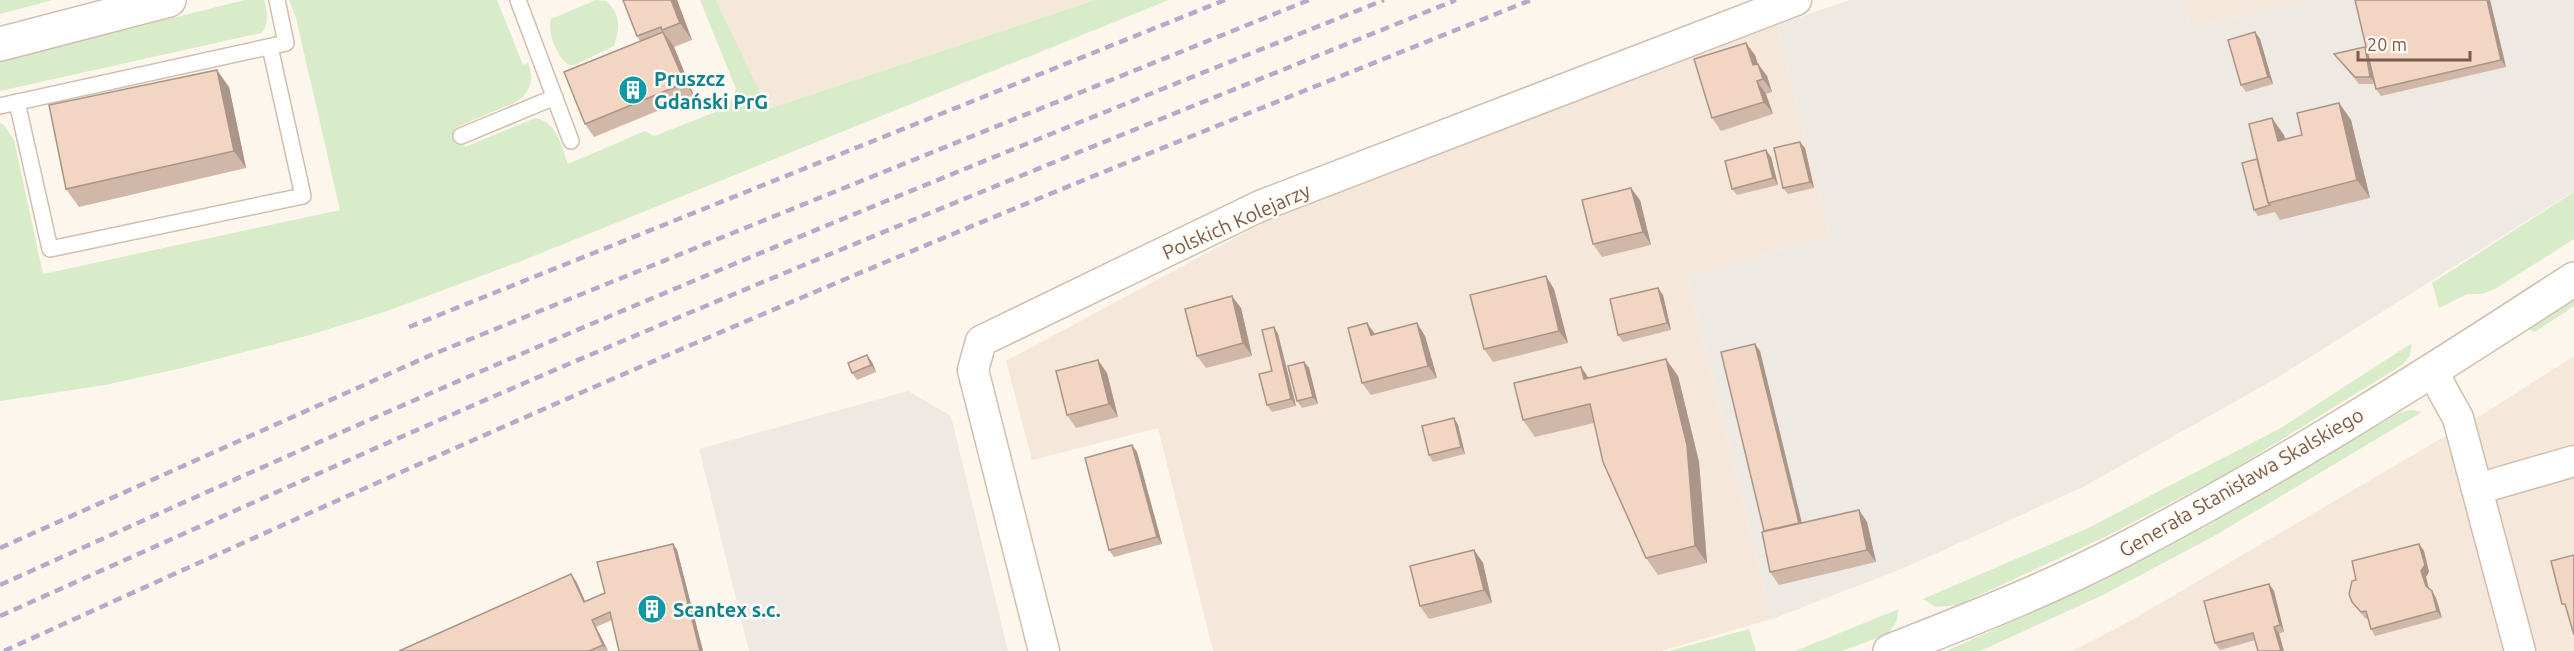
<svg xmlns="http://www.w3.org/2000/svg" width="2574" height="651" viewBox="0 0 2574 651" font-family="Ubuntu,sans-serif">
	<style>
		.residential { fill: #f5e8da }
		.industrial { fill: #efe9e4 }
		.green { fill: #d8ecc9 }
		.lines { fill: none; stroke-linecap: round; stroke-linejoin: round }
		.service-casing { stroke: #d1beb0; stroke-width: 18 }
		.minor-casing { stroke: #d1beb0; stroke-width: 33 }
		.tertiary-casing { stroke: #d1beb0; stroke-width: 36 }
		.service { stroke: #fff; stroke-width: 15 }
		.minor { stroke: #fff; stroke-width: 30 }
		.tertiary { stroke: #fff; stroke-width: 33 }
		.rail { stroke: #b9a8c9; stroke-width: 4.5; stroke-dasharray: 9 6; stroke-linecap: butt }
		.wall { fill: #d1b7a8 }
		.shaded-wall { fill: #aa9588 }
		.building { fill: #f3d5c3; stroke: #aa9588; stroke-width: 1.5 }
		.labels { text-anchor: middle; dominant-baseline: central; stroke-width: 5; stroke-linejoin: round; paint-order: stroke }
		.culture-label { font-size: 20px; font-weight: bold; fill: #0d838f; stroke: #fffaf3; text-anchor: start }
		.street-label { font-size: 20px; fill: #7a5c4d; stroke: #fffaf3 }
	</style>
	<rect width="100%" height="100%" fill="#fdf6ec"/>
	<g class="residential">
		<polygon points="716,0 1095,0 768,109"/>
		<polygon points="2182,0 2306,0 2191,28"/>
		<polygon points="1777,25 1830,234 1688,278 1772,619 1661,651 1213,651 1158,428 1032,460 1006,361 1272,218 1637,77"/>
		<polygon points="2574,356 2574,651 2072,651 2125,624 2488,411"/>
	</g>
	<g class="industrial">
		<polygon points="1849,0 2182,0 2191,28 2306,0 2574,0 2574,191 2277,378 2083,487 1906,567 1772,619 1688,278 1830,234 1777,25"/>
		<polygon points="908,391 951,416 1008,651 749,651 699,449"/>
	</g>
	<g class="green">
		<polygon points="0,0 53,0 0,14"/>
		<path d="M245,0h19c3,11 6,24 -3,33l-261,58v-30z"/>
		<path d="M289,0h208l26,65 5,-2c7,16 2,30 -12,39l-59,25 8,20 70,-29c22,4 26,27 33,46l77,-33 9,5 74,-29 8,-18 -36,-89h16l52,109 327,-109h74l-650,262 -132,49 -77,24 -128,33 -77,17 -105,16v-278l5,3 9,14 29,134 297,-64 -44,-192z"/>
		<path d="M596,0l10,1c15,13 14,27 8,45l-39,19h-6c-12,-7 -22,-33 -18,-46z"/>
		<polygon points="2574,192 2574,239 2495,289 2482,294 2467,294 2439,308 2432,283"/>
		<polygon points="2574,300 2574,306 2535,332 2528,329"/>
		<polygon points="2412,343 2410,356 2402,365 2226,474 2107,536 1958,605 1936,607 1923,599 2086,529 2279,429"/>
		<polygon points="2411,410 2422,412 2214,536 2103,595 1980,651 1946,651 2103,581 2209,525 2399,413"/>
		<polygon points="1899,609 1896,622 1888,634 1842,651 1795,651"/>
		<polygon points="1749,629 1756,651 1669,651"/>
	</g>
	<g class="lines">
		<g class="service-casing">
			<g id="service">
				<polyline points="518,0 571,141"/>
				<polyline points="17,102 50,249 303,196 270,47"/>
				<polyline points="0,106 286,43 277,0"/>
				<polyline points="461,136 555,97"/>
			</g>
		</g>
		<g class="minor-casing">
			<g id="minor">
				<polyline points="2432,371 2458,418 2520,651"/>
				<polyline points="2477,489 2574,461"/>
				<polyline points="1044,651 973,370 981,341 1260,206 1796,0"/>
			</g>
		</g>
		<g class="tertiary-casing">
			<g id="tertiary">
				<polyline points="0,44 169,0"/>
				<path d="M1890,651c79,-31 159,-62 233,-101 156,-81 304,-175 451,-271"/>
			</g>
		</g>
		<use href="#service" class="service"/>
		<use href="#minor" class="minor"/>
		<use href="#tertiary" class="tertiary"/>
		<g class="rail">
			<polyline points="409,327 1225,0"/>
			<polyline points="0,548 431,355 1309,0"/>
			<path d="M0,585c204,-92 409,-184 615,-271 255,-108 512,-211 769,-314"/>
			<path d="M0,616c208,-93 415,-187 625,-276 276,-117 553,-228 831,-340"/>
			<path d="M4,651c258,-117 517,-234 778,-345 248,-106 499,-206 749,-306"/>
		</g>
	</g>
	<g class="wall">
		<polygon points="677,0 692,40 674,47 694,96 594,137 585,124 640,41 637,36"/>
		<polygon points="2355,0 2490,0 2506,67 2381,96 2376,89 2375,84 2359,84 2334,54 2365,47 2367,50"/>
		<polygon points="2255,32 2260,39 2273,84 2246,92 2241,85"/>
		<polygon points="1755,55 1758,64 1767,76 1772,92 1766,94 1773,114 1721,131 1712,118"/>
		<polygon points="229,87 246,168 79,207 66,189"/>
		<polygon points="2339,103 2351,120 2370,198 2280,220 2275,212 2258,216 2254,210 2257,159 2284,135 2285,140 2302,135"/>
		<polygon points="1805,148 1814,188 1788,194 1783,188"/>
		<polygon points="1766,150 1771,157 1778,185 1737,195 1732,189"/>
		<polygon points="1640,200 1651,245 1602,257 1593,244"/>
		<polygon points="1658,288 1663,295 1671,330 1623,342 1618,335"/>
		<polygon points="1554,289 1568,343 1493,362 1484,349"/>
		<polygon points="1241,308 1252,356 1206,368 1197,356"/>
		<polygon points="1367,323 1375,334 1425,336 1437,378 1371,395 1362,383"/>
		<polygon points="1274,327 1278,334 1296,406 1272,412 1267,405 1272,371"/>
		<polygon points="1760,351 1802,523 1859,510 1867,522 1876,562 1779,585 1770,572 1764,531"/>
		<polygon points="872,362 876,372 857,380 852,373"/>
		<polygon points="1304,362 1309,368 1318,404 1302,408 1297,401"/>
		<polygon points="1107,373 1118,417 1076,428 1067,415"/>
		<polygon points="1678,376 1699,462 1707,563 1658,575 1646,558 1594,423 1535,437 1523,420 1588,377"/>
		<polygon points="1454,418 1458,425 1465,454 1433,462 1429,455"/>
		<polygon points="1137,452 1162,544 1114,557 1109,550"/>
		<polygon points="673,544 677,550 703,651 620,651 612,620 596,627 608,651 399,651 576,581 585,601 605,593"/>
		<polygon points="2419,544 2424,551 2429,572 2426,577 2429,589 2436,598 2442,618 2375,636 2371,629 2368,618 2366,619 2352,602"/>
		<polygon points="1474,550 1483,563 1492,603 1429,619 1420,606"/>
		<polygon points="2269,584 2274,591 2284,632 2220,650 2215,643"/>
	</g>
	<g class="shaded-wall">
		<polygon points="671,0 677,0 692,40 680,23"/>
		<polygon points="2487,0 2490,0 2506,67 2501,60"/>
		<polygon points="2255,32 2260,39 2273,84 2268,77"/>
		<polygon points="665,34 674,47 694,96 685,83"/>
		<polygon points="1746,43 1755,55 1762,78 1753,65"/>
		<polygon points="2365,47 2369,54 2375,83 2370,77"/>
		<polygon points="1758,64 1767,76 1772,92 1763,79"/>
		<polygon points="217,70 229,87 246,168 234,151"/>
		<polygon points="1757,81 1766,94 1773,114 1764,102"/>
		<polygon points="2339,103 2351,120 2370,198 2357,180"/>
		<polygon points="2272,118 2284,135 2290,159 2278,141"/>
		<polygon points="1800,142 1805,148 1814,188 1810,182"/>
		<polygon points="1766,150 1771,157 1778,185 1773,178"/>
		<polygon points="1631,188 1640,200 1651,245 1643,232"/>
		<polygon points="1546,276 1554,289 1568,343 1559,331"/>
		<polygon points="1658,288 1663,295 1671,330 1667,323"/>
		<polygon points="1232,296 1241,308 1252,356 1243,343"/>
		<polygon points="1367,323 1376,336 1371,335"/>
		<polygon points="1417,323 1425,336 1437,378 1428,366"/>
		<polygon points="1274,327 1278,334 1296,406 1291,399"/>
		<polygon points="1755,344 1760,351 1805,536 1800,529"/>
		<polygon points="867,355 872,362 876,372 871,365"/>
		<polygon points="1666,359 1678,376 1699,462 1707,563 1695,546"/>
		<polygon points="1098,360 1107,373 1118,417 1109,404"/>
		<polygon points="1304,362 1309,368 1318,404 1313,397"/>
		<polygon points="1581,367 1593,384 1584,379"/>
		<polygon points="1454,418 1458,425 1465,454 1461,447"/>
		<polygon points="1132,445 1137,452 1162,544 1157,537"/>
		<polygon points="1859,510 1867,522 1876,562 1867,550"/>
		<polygon points="673,544 677,550 703,651 700,651"/>
		<polygon points="2419,544 2424,551 2429,572 2426,577 2430,593 2426,586 2421,571"/>
		<polygon points="1474,550 1483,563 1492,603 1484,590"/>
		<polygon points="571,574 576,581 588,608 584,602"/>
		<polygon points="2269,584 2274,591 2284,632 2280,625"/>
		<polygon points="2432,591 2436,598 2442,618 2437,611"/>
		<polygon points="592,620 596,627 608,651 603,645"/>
		<polygon points="2274,627 2279,633 2284,651 2281,651"/>
	</g>
	<g class="building">
		<polygon points="623,0 671,0 680,23 662,30 661,27 637,36"/>
		<polygon points="2355,0 2487,0 2501,60 2376,89"/>
		<polygon points="663,32 685,83 585,124 564,72"/>
		<polygon points="2255,32 2268,77 2241,85 2228,40"/>
		<polygon points="1746,43 1753,65 1758,64 1763,79 1757,81 1764,102 1712,118 1694,59"/>
		<polygon points="2365,47 2370,77 2355,77 2334,54"/>
		<polygon points="217,70 234,151 66,189 49,105"/>
		<polygon points="2339,103 2357,180 2268,203 2249,124 2272,118 2278,141 2302,135 2297,113"/>
		<polygon points="1800,142 1810,182 1783,188 1774,148"/>
		<polygon points="1766,150 1773,178 1732,189 1725,161"/>
		<polygon points="2257,159 2268,203 2270,205 2254,210 2242,163"/>
		<polygon points="1631,188 1643,232 1593,244 1582,200"/>
		<polygon points="1546,276 1559,331 1484,349 1470,295"/>
		<polygon points="1658,288 1667,323 1618,335 1610,299"/>
		<polygon points="1232,296 1243,343 1197,356 1185,309"/>
		<polygon points="1367,323 1371,335 1417,323 1428,366 1362,383 1348,328"/>
		<polygon points="1274,327 1291,399 1267,405 1259,374 1272,371 1262,330"/>
		<polygon points="1755,344 1799,523 1764,531 1721,352"/>
		<polygon points="867,355 871,365 852,373 848,363"/>
		<polygon points="1666,359 1687,445 1695,546 1646,558 1603,462 1590,404 1523,420 1514,383 1581,367 1584,379"/>
		<polygon points="1098,360 1109,404 1067,415 1056,371"/>
		<polygon points="1304,362 1313,397 1297,401 1288,366"/>
		<polygon points="1454,418 1461,447 1429,455 1422,426"/>
		<polygon points="1132,445 1157,537 1109,550 1085,458"/>
		<polygon points="1859,510 1867,550 1770,572 1762,532"/>
		<polygon points="673,544 700,651 619,651 610,612 592,620 603,645 589,651 399,651 571,574 584,602 605,593 597,562"/>
		<polygon points="2419,544 2425,565 2421,571 2426,586 2432,591 2437,611 2371,629 2366,611 2361,612 2352,602 2349,594 2352,581 2356,580 2352,561"/>
		<polygon points="1474,550 1484,590 1420,606 1410,566"/>
		<polygon points="2574,555 2574,635 2565,604 2562,604 2551,561"/>
		<polygon points="2269,584 2280,625 2274,627 2281,651 2258,651 2253,633 2215,643 2204,601"/>
	</g>
	<defs>
		<g id="building-disc" transform="scale(1.5)"><circle r="9.5" fill="#0f9aa8" stroke="#fffaf3"/><path d="M-4-6H4V6H1V3H-1V6H-4ZM-2.5-4.3h1.7v1.8h-1.7ZM.8-4.3h1.7v1.8H.8ZM-2.5-1h1.7V.8h-1.7ZM.8-1h1.7V.8H.8Z" fill="#fff"/></g>
	</defs>
	<g fill-rule="evenodd">
		<use href="#building-disc" x="633" y="90"/>
		<use href="#building-disc" x="652" y="609"/>
	</g>
	<g class="labels">
		<g class="culture-label">
			<text x="654" y="78">Pruszcz<tspan x="654" dy="23">Gdański PrG</tspan></text>
			<text x="673" y="609">Scantex s.c.</text>
		</g>
		<g class="street-label">
			<text transform="translate(1236 221) rotate(-24)">Polskich Kolejarzy</text>
			<text transform="translate(2241 482) rotate(-30)">Generała Stanisława Skalskiego</text>
		</g>
	</g>
	<path d="M2358 51v9h112v-9" fill="none" stroke="#7a5c4d" stroke-width="3"/>
	<text x="2367" y="51" font-size="18" fill="#7a5c4d" stroke="#fffaf3" stroke-width="4.5" paint-order="stroke">20 m</text>
</svg>
